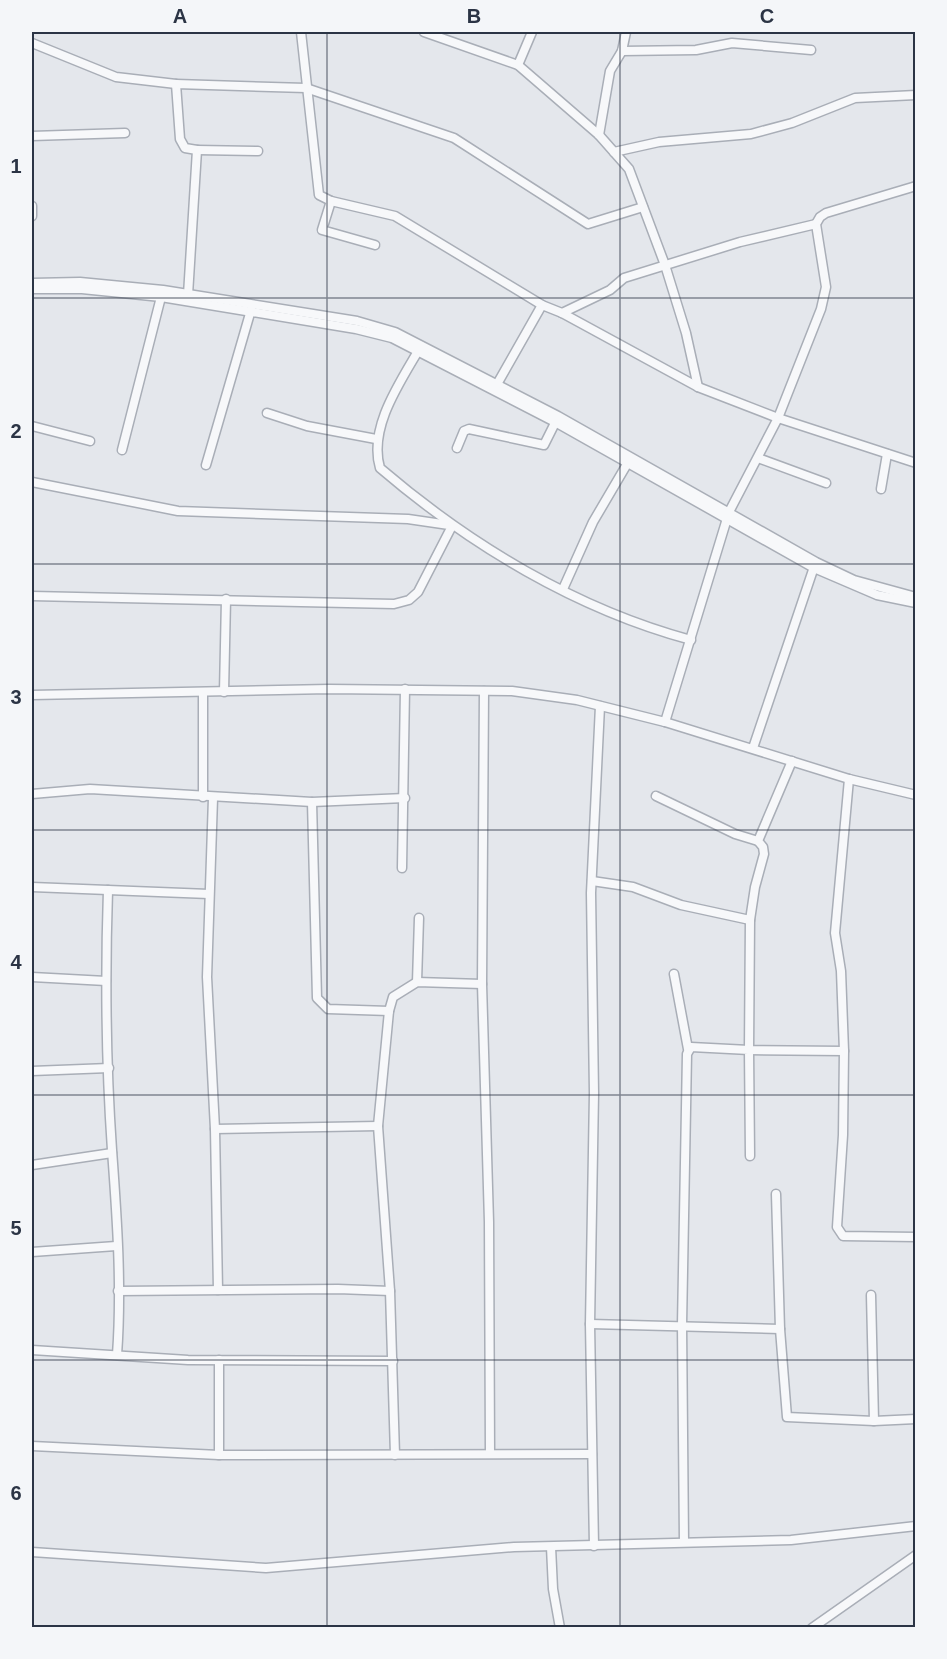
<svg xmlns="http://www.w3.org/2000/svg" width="947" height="1659" viewBox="0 0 947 1659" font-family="Arial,sans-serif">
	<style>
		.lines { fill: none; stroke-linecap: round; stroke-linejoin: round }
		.street-casing { stroke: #a9aeb7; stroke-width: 11 }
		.street { stroke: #f7f8fa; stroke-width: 8 }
		.grid { fill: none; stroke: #2b3445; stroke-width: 1.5; stroke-opacity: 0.55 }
		.neatline { fill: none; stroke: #2b3445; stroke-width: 2 }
		.grid-label { font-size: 20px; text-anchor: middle; font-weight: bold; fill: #2b3445 }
	</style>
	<rect width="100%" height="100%" fill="#e4e7ec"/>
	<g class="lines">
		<g class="street-casing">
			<g id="street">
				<polyline points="301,32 319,195 331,201 395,216 542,305 562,313 698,387 778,418 916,463"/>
				<polyline points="424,32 518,65 599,135 629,169 665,265 686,333 698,387"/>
				<polyline points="32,43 116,77 176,84"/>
				<polyline points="622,51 696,50 732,43 811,50"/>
				<polyline points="518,65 532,32"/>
				<polyline points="599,135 610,71 622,51 626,32"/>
				<polyline points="32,136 125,133"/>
				<polyline points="197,150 258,151"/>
				<polyline points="614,152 659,142 751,134 792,123 855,98 916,95"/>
				<polyline points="331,201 322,230 375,245"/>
				<polyline points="32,206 32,216"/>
				<polyline points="32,283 80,282 163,290 357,321 395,332 558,416 816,562 854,580 916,597"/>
				<polyline points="32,289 82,289 161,297 356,329 392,338 555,422 814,568 877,595 916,603"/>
				<polyline points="188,295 197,150 185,148 180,139 176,84 306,88 454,138 588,224 643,207"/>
				<polyline points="562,313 610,290 624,278 740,242 816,224"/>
				<path d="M421,346c-20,35 -53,81 -41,122 90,77 196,141 311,172"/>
				<polyline points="496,386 542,305"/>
				<polyline points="267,413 307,426 376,439"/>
				<polyline points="32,426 90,441"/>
				<polyline points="457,448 464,431 469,429 544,445 558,417"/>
				<polyline points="122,450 161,297"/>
				<polyline points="758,458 826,483"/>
				<polyline points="206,465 251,310"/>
				<polyline points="32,482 178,511 408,519 449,525"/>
				<polyline points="881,489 887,454"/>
				<polyline points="563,589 593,522 630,459"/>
				<polyline points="32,596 394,604 409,600 418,592 452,526"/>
				<polyline points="484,691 482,984 489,1222 490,1453"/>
				<polyline points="224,692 226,599"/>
				<polyline points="203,694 203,797"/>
				<polyline points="32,695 329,689 512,691 577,700 665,722 849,779 916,795"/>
				<polyline points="665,722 729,512 778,418 821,309 826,287 816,224 820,217 826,213 916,186"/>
				<polyline points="753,748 815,564"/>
				<polyline points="792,761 758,841 763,847 764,854 755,887 750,920 749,1050 844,1051"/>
				<polyline points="849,779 835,933 841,971 844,1051 843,1135 837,1227 843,1236 916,1237"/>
				<polyline points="32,794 90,789 312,802 405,798"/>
				<polyline points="656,796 735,834 758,841"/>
				<polyline points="213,798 207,977 215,1129 218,1290"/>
				<polyline points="312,802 317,998 328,1009 389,1011"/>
				<polyline points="402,868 405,689"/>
				<polyline points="592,881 633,887 681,905 750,920"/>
				<polyline points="32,887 209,894"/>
				<path d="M108,890c-3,87 -2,174 4,260 5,68 10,137 5,205"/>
				<polyline points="674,974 688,1049"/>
				<polyline points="32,977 106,981"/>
				<polyline points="417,982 419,918"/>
				<polyline points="32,1071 109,1068"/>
				<polyline points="215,1129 378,1126"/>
				<polyline points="32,1165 112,1153"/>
				<polyline points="776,1194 780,1329 787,1417 874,1421 916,1419"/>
				<polyline points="32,1252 116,1246"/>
				<polyline points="118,1291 338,1289 390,1291"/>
				<polyline points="871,1295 874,1421"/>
				<polyline points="590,1324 780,1329"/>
				<polyline points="32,1350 188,1360 393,1361"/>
				<polyline points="32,1446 219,1455 592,1454"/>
				<polyline points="219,1455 219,1360"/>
				<polyline points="395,1455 390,1291 378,1126 389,1011 393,997 417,982 482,984"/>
				<polyline points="684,1542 682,1325 687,1054 691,1047 749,1050 750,1156"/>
				<polyline points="594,1546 590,1324 594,1093 591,893 600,706"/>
				<polyline points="551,1547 553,1589 560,1628"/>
				<polyline points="32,1552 266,1568 514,1547 791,1540 916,1526"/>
				<polyline points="812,1628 916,1555"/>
			</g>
		</g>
		<use href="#street" class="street"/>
	</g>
	<path class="grid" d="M327,32v1596M620,32v1596M32,298h884M32,564h884M32,830h884M32,1095h884M32,1360h884"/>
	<rect width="947" height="1659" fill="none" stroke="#f4f6f9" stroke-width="66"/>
	<rect x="33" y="33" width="881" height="1593" class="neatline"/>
	<g class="grid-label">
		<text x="180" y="23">A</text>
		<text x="474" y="23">B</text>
		<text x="767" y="23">C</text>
		<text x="16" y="173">1</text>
		<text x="16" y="438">2</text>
		<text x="16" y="704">3</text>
		<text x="16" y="969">4</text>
		<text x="16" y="1235">5</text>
		<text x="16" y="1500">6</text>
	</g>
</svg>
